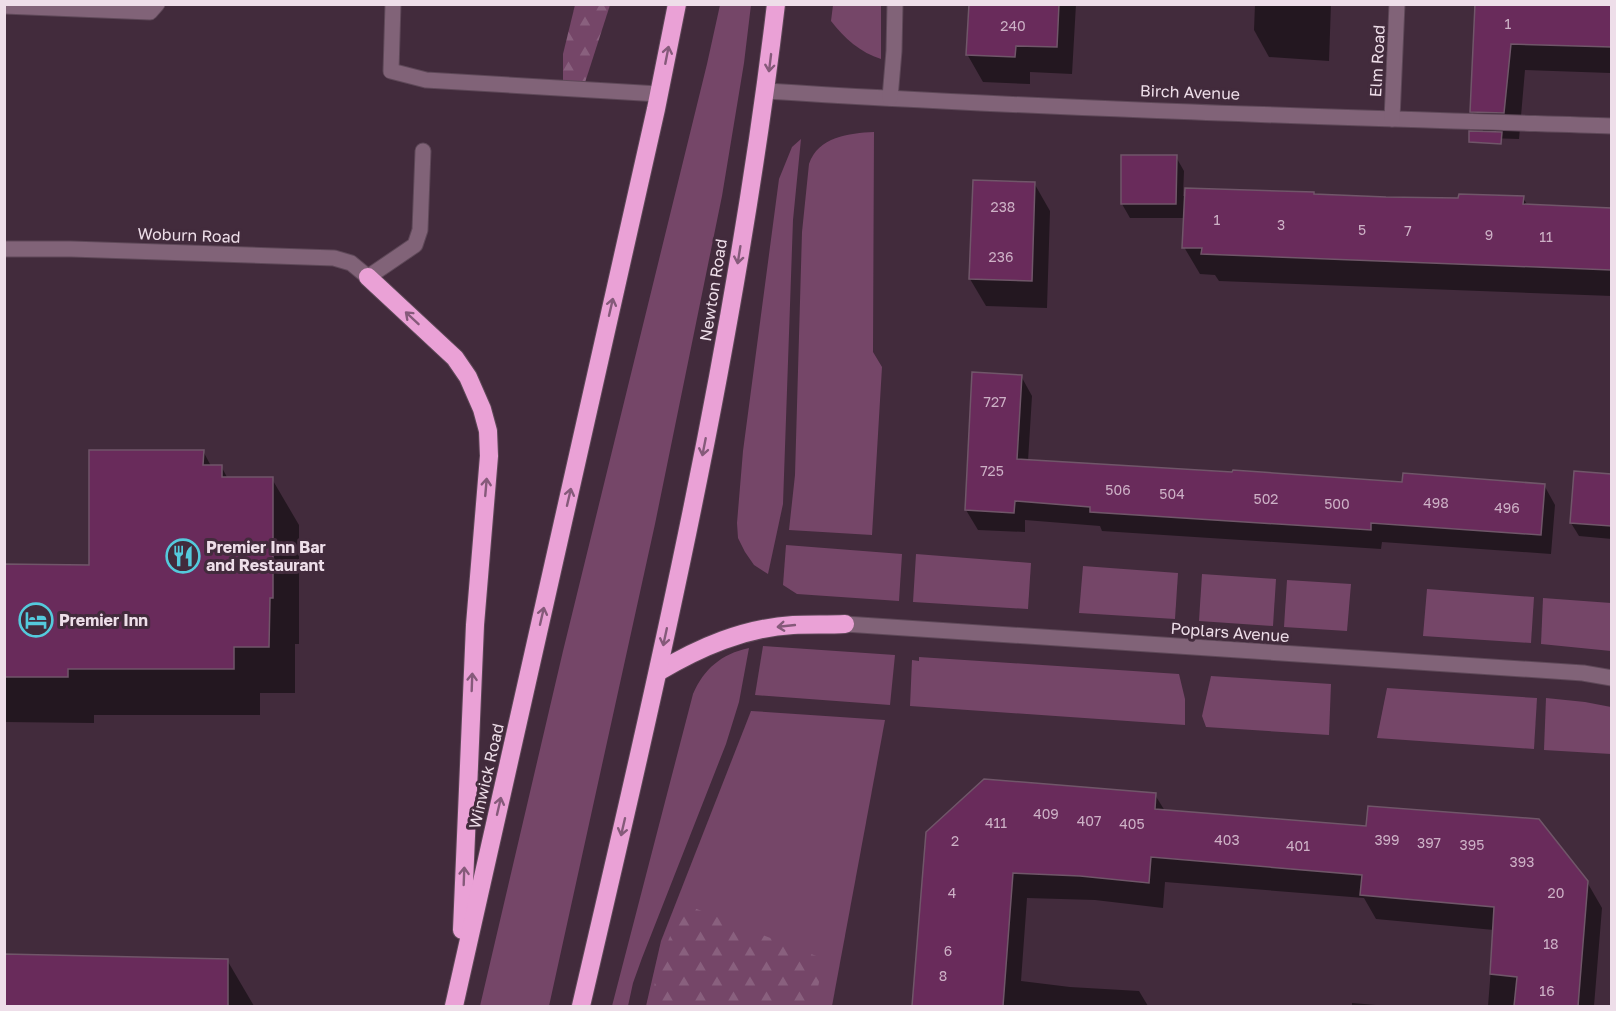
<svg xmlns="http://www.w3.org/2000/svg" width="1616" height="1011" viewBox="0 0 1616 1011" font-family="'Golos Text',sans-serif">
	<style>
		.green { fill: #754668 }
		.forest { fill: url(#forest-firs) }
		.shadow { fill: #0007 }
		.building { fill: #692b5b; stroke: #705669; stroke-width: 1.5 }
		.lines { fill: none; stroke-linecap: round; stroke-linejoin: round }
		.minor-casing { stroke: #5e4858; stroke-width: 17 }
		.highway-casing { stroke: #5e4858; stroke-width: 20 }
		.minor { stroke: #816378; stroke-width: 15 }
		.highway { stroke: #eaa1d6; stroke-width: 18 }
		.oneway { stroke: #855a7a }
		.labels { text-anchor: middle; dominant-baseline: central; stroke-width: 6; stroke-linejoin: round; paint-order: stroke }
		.number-label { font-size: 14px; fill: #cdb1c6 }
		.street-label { font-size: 16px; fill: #eedee9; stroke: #422b3c }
		.poi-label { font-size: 16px; font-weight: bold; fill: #eedee9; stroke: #422b3c; text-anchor: start }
	</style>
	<defs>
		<pattern id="forest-firs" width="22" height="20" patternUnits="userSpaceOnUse" patternTransform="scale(1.5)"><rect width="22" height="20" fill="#754668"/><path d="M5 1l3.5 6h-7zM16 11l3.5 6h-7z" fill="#89607e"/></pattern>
	</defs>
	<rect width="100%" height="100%" fill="#422b3c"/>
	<g class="green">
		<polygon points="720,5 751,5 744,63 722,196 655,524 549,1006 480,1006 563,651 707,64"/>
		<path d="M833,5h48v54c-20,-6 -37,-21 -50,-38z"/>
		<path d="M874,132l-1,220 9,15 -10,168 -83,-5 6,-55 7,-243 7,-68c9,-27 40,-31 65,-32z"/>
		<polygon points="801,139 793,220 783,504 768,574 754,565 745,552 738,538 737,523 743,451 779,179 792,147"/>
		<polygon points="786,545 902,554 899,601 797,594 783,585"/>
		<polygon points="916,554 1031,563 1028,609 913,602"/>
		<polygon points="1083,566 1178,573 1175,619 1079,613"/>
		<polygon points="1202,574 1276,579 1273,626 1199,621"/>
		<polygon points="1287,580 1351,584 1347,631 1284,627"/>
		<polygon points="1427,589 1534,597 1531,643 1423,636"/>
		<polygon points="1543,598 1611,603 1611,651 1541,644"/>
		<polygon points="763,646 895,655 890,705 755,695"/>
		<path d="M749,648l-10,54 -13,42 -84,214 -9,25 -5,23h-16l81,-312c11,-25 28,-40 56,-46z"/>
		<polygon points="919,657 1179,674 1185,699 1185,725 910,706 912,660 919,661"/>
		<polygon points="1211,676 1331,684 1329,735 1206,727 1202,716"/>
		<polygon points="1387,688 1537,698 1534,749 1377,738"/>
		<polygon points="1546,698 1585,702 1611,707 1611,754 1544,750"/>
		<polygon points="751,711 885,720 832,1006 646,1006 661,941"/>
	</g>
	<g class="forest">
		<polygon points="575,5 610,5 581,95 563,95 563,54"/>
		<polygon points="684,904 824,959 814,1006 649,1006 662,955"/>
	</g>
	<g class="shadow">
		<polygon points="970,4 1076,4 1072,74 1030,72 1030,84 983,82 967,54"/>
		<polygon points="1255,4 1331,4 1329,61 1269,57 1254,30"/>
		<polygon points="1476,4 1612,4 1612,76 1610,73 1525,70 1519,139 1487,138 1472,111"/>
		<polygon points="1123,157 1176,157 1184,171 1183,196 1314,196 1460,200 1523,198 1528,206 1612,210 1612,296 1219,281 1215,275 1200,274 1184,247 1185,218 1130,218 1122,204"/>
		<polygon points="1034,183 1050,211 1047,308 986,306 970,279"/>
		<polygon points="1021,376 1032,396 1028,461 1403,483 1544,485 1555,505 1551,554 1382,542 1381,549 1102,531 1100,526 1025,520 1025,532 978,530 966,510"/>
		<polygon points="203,451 211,466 221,466 228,479 272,479 299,525 299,644 295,644 295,693 260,693 260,715 94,715 94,723 4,722 4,566 90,566"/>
		<polygon points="1575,473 1612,476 1612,539 1579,536 1571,523"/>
		<polygon points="1155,795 1165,811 1587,882 1602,908 1594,1006 1488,1006 1494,930 1376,919 1364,898 1165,882 1163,908 1095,900 1027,898 1021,981 1070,987 1139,991 1148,1006 915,1006 913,1003 927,833"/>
		<polygon points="4,956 227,960 254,1006 4,1006"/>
		<polygon points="1352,1003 1388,1006 1352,1006"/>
	</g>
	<g class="building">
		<polygon points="969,4 1059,4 1057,47 1016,46 1015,57 966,55"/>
		<polygon points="1475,4 1611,4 1611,47 1511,44 1504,113 1470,112"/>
		<polygon points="1469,131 1502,132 1501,144 1469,142"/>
		<polygon points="1121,155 1177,155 1176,204 1121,204"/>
		<polygon points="973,180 1035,182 1032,281 969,279"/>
		<polygon points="1185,188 1314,192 1314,194 1386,197 1458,198 1459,194 1524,196 1523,204 1611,208 1611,270 1201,254 1202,248 1182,248"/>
		<polygon points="972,372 1022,375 1017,459 1232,472 1233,470 1402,482 1403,473 1545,484 1541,535 1371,523 1371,530 1090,512 1090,507 1015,501 1014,513 965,510"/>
		<polygon points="89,450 204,450 203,465 222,465 222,477 273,477 273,598 270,598 269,647 234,647 234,669 68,669 68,677 4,677 4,564 89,565"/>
		<polygon points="1574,471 1611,474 1611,526 1570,523"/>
		<polygon points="984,779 1156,793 1155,809 1366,826 1368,806 1539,819 1588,881 1578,1006 1514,1006 1517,977 1490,974 1494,907 1360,895 1362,875 1151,857 1149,883 1080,876 1013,873 1003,1006 912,1006 926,832"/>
		<polygon points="4,954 228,959 228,1006 4,1006"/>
	</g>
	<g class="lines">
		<g class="minor-casing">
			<g id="minor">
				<polyline points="393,4 391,71 426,80 659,94"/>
				<polyline points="4,6 150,12 157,4"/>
				<path d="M766,91c282,18 564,26 846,35"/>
				<polyline points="890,98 894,51 895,4"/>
				<polyline points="1392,119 1397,4"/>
				<polyline points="4,249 71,249 334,258 351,263 368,277 415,245 420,230 423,151"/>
				<polyline points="845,624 1583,673 1612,678"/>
			</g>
		</g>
		<g class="highway-casing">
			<g id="highway">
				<polyline points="368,277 455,358 468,377 482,409 488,431 489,456 475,625 462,930"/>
				<path d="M658,672c42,-25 86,-44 135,-47 17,-1 35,0 52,-1"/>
				<polyline points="454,1006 656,109 677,4"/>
				<path d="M581,1006c77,-330 155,-664 195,-1002"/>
			</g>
		</g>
		<use href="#minor" class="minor"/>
		<use href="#highway" class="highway"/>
	</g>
	<defs><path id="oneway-shaft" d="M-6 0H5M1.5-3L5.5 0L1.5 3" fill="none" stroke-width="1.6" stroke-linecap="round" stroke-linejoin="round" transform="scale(1.5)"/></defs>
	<g class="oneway">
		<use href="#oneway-shaft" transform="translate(667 55) rotate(-79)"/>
		<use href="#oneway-shaft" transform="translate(770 63) rotate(97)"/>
		<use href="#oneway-shaft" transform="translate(739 255) rotate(99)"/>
		<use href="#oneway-shaft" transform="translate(611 307) rotate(-77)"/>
		<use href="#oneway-shaft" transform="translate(412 318) rotate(-137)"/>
		<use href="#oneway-shaft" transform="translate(704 447) rotate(101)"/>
		<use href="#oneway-shaft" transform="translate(486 487) rotate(-85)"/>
		<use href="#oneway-shaft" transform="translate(569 497) rotate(-77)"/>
		<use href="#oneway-shaft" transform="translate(542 616) rotate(-77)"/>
		<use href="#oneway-shaft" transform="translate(786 626) rotate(174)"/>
		<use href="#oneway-shaft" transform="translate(665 637) rotate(102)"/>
		<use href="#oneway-shaft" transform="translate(472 682) rotate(-88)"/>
		<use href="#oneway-shaft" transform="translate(499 806) rotate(-77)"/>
		<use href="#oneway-shaft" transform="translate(623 827) rotate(103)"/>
		<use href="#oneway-shaft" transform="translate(464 876) rotate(-88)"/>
	</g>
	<defs>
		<g id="restaurant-ring" transform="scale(1.725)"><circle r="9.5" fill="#422b3c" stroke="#54cadc" stroke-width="1.5"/><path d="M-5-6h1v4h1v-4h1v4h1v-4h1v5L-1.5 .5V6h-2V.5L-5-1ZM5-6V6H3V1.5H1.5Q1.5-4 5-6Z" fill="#54cadc"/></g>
		<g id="hotel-ring" transform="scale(1.725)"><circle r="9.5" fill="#422b3c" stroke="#54cadc" stroke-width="1.5"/><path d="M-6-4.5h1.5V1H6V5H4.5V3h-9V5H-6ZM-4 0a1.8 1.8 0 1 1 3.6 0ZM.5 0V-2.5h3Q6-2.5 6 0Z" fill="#54cadc"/></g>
	</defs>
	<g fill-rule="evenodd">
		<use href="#restaurant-ring" x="183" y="556"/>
		<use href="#hotel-ring" x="36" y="620"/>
	</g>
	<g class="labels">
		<g class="number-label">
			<text x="1508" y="23">1</text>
			<text x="1013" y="25">240</text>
			<text x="1003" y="206">238</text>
			<text x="1217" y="219">1</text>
			<text x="1281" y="224">3</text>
			<text x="1362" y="229">5</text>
			<text x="1408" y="230">7</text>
			<text x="1489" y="234">9</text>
			<text x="1546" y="236">11</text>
			<text x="1001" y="256">236</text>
			<text x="995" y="401">727</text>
			<text x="992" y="470">725</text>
			<text x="1118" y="489">506</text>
			<text x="1172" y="493">504</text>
			<text x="1266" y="498">502</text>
			<text x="1436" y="502">498</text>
			<text x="1337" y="503">500</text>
			<text x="1507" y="507">496</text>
			<text x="1046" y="813">409</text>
			<text x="1089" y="820">407</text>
			<text x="996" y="822">411</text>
			<text x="1132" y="823">405</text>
			<text x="1227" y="839">403</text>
			<text x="1387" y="839">399</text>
			<text x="955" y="840">2</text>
			<text x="1429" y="842">397</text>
			<text x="1472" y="844">395</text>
			<text x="1298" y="845">401</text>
			<text x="1522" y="861">393</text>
			<text x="952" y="892">4</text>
			<text x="1556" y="892">20</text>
			<text x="1551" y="943">18</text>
			<text x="948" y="950">6</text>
			<text x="943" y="975">8</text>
			<text x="1547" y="990">16</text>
		</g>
		<g class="street-label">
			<text transform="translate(1377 61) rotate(-87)">Elm Road</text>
			<text transform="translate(1190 92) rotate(2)">Birch Avenue</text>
			<text transform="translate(189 235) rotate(2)">Woburn Road</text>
			<text transform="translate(713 290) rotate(-81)">Newton Road</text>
			<text transform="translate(1230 632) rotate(4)">Poplars Avenue</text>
			<text transform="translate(486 776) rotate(-77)">Winwick Road</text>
		</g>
		<g class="poi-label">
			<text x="206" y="547">Premier Inn Bar<tspan x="206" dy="18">and Restaurant</tspan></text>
			<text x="59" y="620">Premier Inn</text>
		</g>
	</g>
	<rect width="1616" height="1011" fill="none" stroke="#eedee9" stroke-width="12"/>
</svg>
